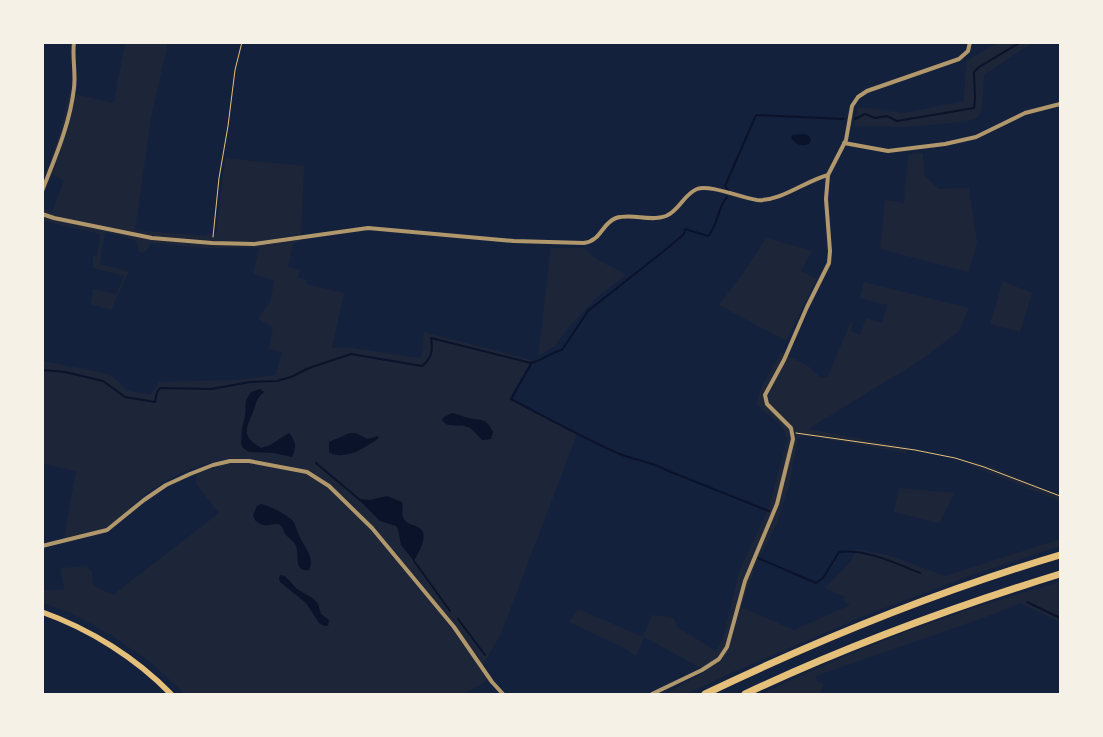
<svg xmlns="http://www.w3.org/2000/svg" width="1103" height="737" viewBox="0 0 1103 737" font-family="'DejaVu Sans',sans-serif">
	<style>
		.green { fill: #1d2539 }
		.water { fill: #0b132b }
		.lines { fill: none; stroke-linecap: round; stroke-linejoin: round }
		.stream { stroke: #0b132b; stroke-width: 2 }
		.path { stroke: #e5c07b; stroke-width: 1 }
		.minor { stroke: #b1986c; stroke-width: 4 }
		.secondary { stroke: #e5c07b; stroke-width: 5.5 }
		.motorway { stroke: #e5c07b; stroke-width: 7 }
	</style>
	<rect width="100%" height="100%" fill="#14213d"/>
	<g class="green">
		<path d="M125,43h43l-17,75 -16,112 70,6 3,-2h8l9,-76 79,8 -3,74 -8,4 -5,23 12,3 -2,8 9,2 -1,4 38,9 -12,55 14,-1 73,11 3,-2 2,-24 108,28 -23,39 68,35 -76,200 -18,31 9,13 -28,16h-279l-36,-33 -38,-26 -42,-23 -26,-9v-13h21l-3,-22 25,-2 6,6 1,13 20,10 106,-82 -23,-29 1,-10 35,-13 1,-3c-32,4 -66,19 -92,40 -10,9 -20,20 -32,28 -12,8 -31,9 -45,12l12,-67 -33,-7v-103l65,13 9,6 9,10 24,5 9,-13 76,-2 41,-5 6,-23 -13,-3 4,-22 -15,-8 13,-19 3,-20 -21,-6 6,-26h-56l-51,-5 -8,10 -5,-1 -3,-12 -31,-8 -5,32 29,7 -18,39 -20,-6 2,-15 23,5 8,-18 -31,-8v-12h4l3,-22 -57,-13v-13l9,4 12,-32 -12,-5 -9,22v-16l5,-11 14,-46 7,-31 45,10z"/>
		<polygon points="997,43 1032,43 984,75 982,109 978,117 969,121 909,127 854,126 858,107 904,113 964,101 966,61"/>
		<polygon points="923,153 924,175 939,189 969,188 977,242 969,272 880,249 885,200 904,203 908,155"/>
		<polygon points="766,238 812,251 801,271 817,279 786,341 719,305 744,272"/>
		<polygon points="551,248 585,248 593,257 626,275 598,296 567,329 555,346 538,356"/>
		<polygon points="1003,281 1032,293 1020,332 990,324"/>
		<path d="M864,282l105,26 -10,23 -38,29 -113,69 100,18 -2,6 -92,-16 -13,-1 -3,4 -10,49 -11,34 -19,37 -17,47 53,23 56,-25 -7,-4 2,-4 -20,-9 26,-27 5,-12 32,6 57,21 115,-37v7l-91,30 -100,38 -147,63 -35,17h-24l19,-9 24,-14 -62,-34 -8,19 -12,-8 -55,-26 9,-13 65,28 9,-22 22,3 3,9 39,24 7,-12 16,-67 30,-65 18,-67c-3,-18 -19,-23 -31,-36l5,-16 20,-36 27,14 13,12 7,-2 23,-55 2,1 -2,9 9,4 6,-17 16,5 5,-18 -27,-7z"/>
		<polygon points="971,461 992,467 1060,495 1060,501 969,465"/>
		<polygon points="899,488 955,493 939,523 894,512"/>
		<path d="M1060,582v40l-40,-19 -23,10 -181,63 1,5 7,3 -5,10h-58c96,-46 197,-84 299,-112z"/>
	</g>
	<g class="water">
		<path d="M803,134l5,1 3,4 -1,4c-7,5 -15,1 -19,-5l1,-3z"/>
		<path d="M260,389l4,3c-9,8 -7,10 -11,20 -7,17 -12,24 8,36l9,-3 19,-12c7,7 8,15 3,24l-18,-4 -25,-1 -7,-5 -1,-5 1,-14 3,-12 1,-16 5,-8z"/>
		<path d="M452,413c5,1 9,3 13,4 15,5 20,-2 28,15l-2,7 -9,1c-4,-4 -8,-9 -12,-12 -10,-6 -21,2 -28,-8l2,-3z"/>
		<path d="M350,433h5l13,6 10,-3 1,2c-13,9 -35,24 -50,14v-10z"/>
		<path d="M387,496l15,6c2,5 -1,10 1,15 3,7 7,7 13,9 16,6 3,25 -2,35l-13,-16 -3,-16 -2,-3 -16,-5 -20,-20 1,-2 9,1z"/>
		<path d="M261,504c8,1 28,12 32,17 3,4 3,8 5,12 4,11 18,24 11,37 -17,3 -8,-17 -14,-26 -3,-4 -8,-7 -11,-12 -1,-3 -1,-5 -4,-7 -7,-4 -14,6 -25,-5l-2,-5 4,-9z"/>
		<polygon points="280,575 285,576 297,589 314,599 318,604 321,614 329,620 328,626 324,626 319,623 306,603 280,582 279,578"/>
	</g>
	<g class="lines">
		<g class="stream">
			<polyline points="855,119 865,114 875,118 887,116 897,121 974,108 975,99 974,72 979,67 1021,42"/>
			<polyline points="729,191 725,186 756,115 844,119"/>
			<path d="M531,364l-20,35c34,18 69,37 104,53 17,8 35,9 51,18l103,41"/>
			<path d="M42,370l23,2 38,9 22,16 30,5 2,-10 3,-4 51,1 39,-7 27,-1 14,-4 18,-9 42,-14 71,12c10,-8 11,-16 9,-28l100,25c12,-2 20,-11 31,-13l26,-39 82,-65 14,-12 1,-5 23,7c11,-12 9,-28 19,-39"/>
			<polyline points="316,463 360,500"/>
			<path d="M758,558l58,25 7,-5 16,-26c28,-3 56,11 81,21"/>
			<polyline points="414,561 450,611"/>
			<polyline points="1027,602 1060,618"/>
			<polyline points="458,619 485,655"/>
		</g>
		<g class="path">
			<polyline points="213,237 219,178 228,126 235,70 242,42"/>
			<polyline points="796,433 915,450 955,458 984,467 1060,496"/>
		</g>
		<g class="minor">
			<polyline points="844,143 888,151 945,144 976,137 1025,113 1060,104"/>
			<path d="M42,191c13,-33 28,-67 32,-103 2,-15 -2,-30 0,-46"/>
			<path d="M42,214l12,4 98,20 60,5 42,1 114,-16 146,13 70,2c17,-2 18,-20 32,-25 16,-5 34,4 50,-2 13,-5 18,-22 31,-27 12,-5 45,9 60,11 23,2 48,-19 71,-25"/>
			<polyline points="42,546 107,530 144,500 166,485 190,474 213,465 230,461 249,461 307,472 329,486 372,528 454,627 492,682 503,694"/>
			<polyline points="652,694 702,670 719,659 727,647 745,581 777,504 793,439 791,428 767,404 765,395 784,360 807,307 829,263 830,251 826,199 828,175 846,140 852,106 858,97 867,91 959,59 968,51 970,42"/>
		</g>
		<path class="secondary" d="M42,612c48,17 94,46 129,82"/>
		<g class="motorway">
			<path d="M705,694c115,-55 233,-103 355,-139"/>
			<path d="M745,694c102,-48 208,-87 315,-120"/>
		</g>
	</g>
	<rect width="1103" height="737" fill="none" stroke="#f6f1e7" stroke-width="88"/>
</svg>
